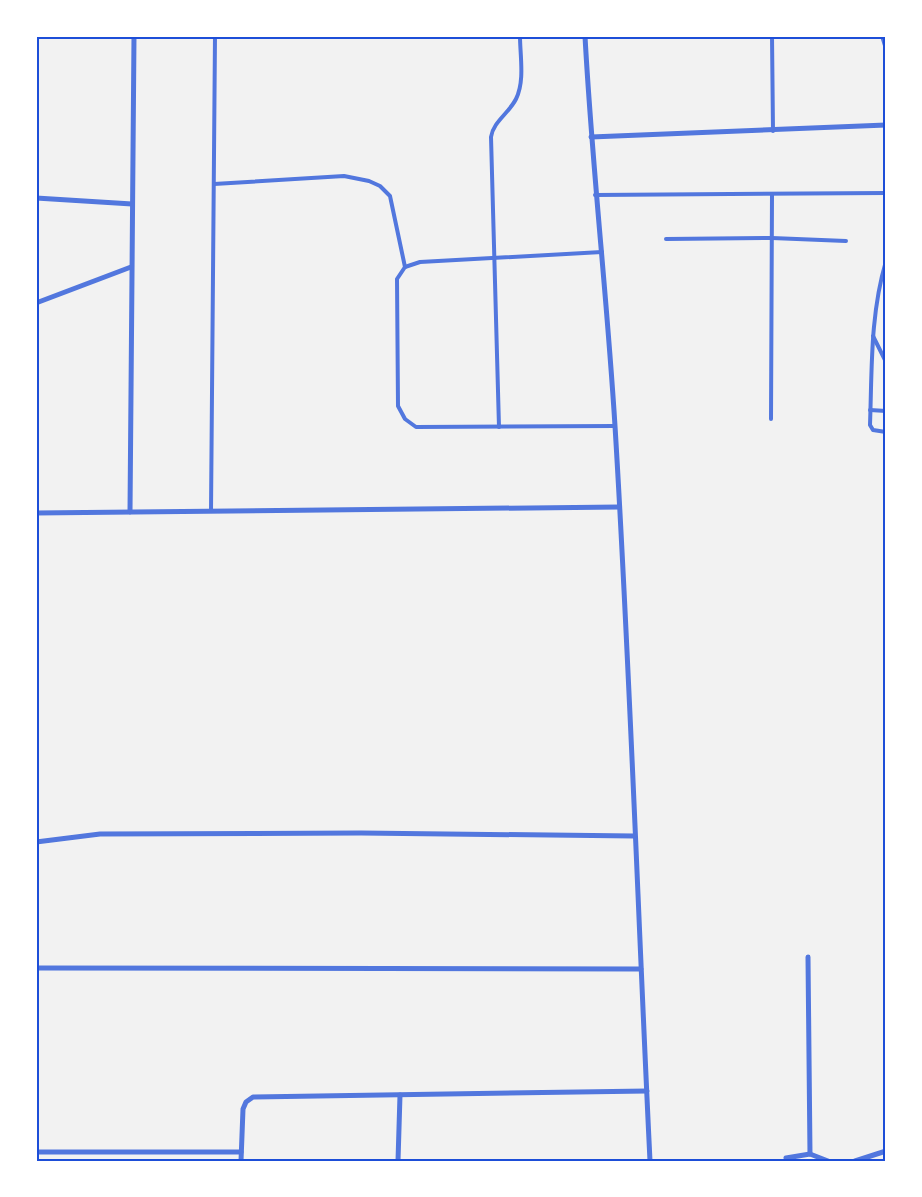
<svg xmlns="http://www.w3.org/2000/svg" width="922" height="1197" viewBox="0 0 922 1197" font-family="Figtree,sans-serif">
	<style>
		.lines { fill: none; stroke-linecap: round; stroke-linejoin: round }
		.service { stroke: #5277de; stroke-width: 4 }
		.minor { stroke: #5277de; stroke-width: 5 }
		.neatline { fill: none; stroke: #1d4ed8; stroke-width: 2 }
	</style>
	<rect width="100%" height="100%" fill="#f2f2f2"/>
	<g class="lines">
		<g class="service">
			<polyline points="772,36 773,131"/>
			<polyline points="882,36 886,49"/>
			<polyline points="214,184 344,176 369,181 380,186 390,196 405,267"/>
			<polyline points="595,195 886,193"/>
			<polyline points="666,239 772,238 846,241"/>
			<polyline points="602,252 420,262 405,267 397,279 398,406 405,419 416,427 615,426"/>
			<path d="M886,261c-16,54 -14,109 -16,164l3,5 13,2"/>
			<polyline points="873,336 886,362"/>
			<polyline points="870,410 886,411"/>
			<polyline points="771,419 772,194"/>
			<path d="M499,427l-8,-290c2,-15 18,-24 25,-38 9,-18 4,-43 4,-63"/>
			<polyline points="211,511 215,36"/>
		</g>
		<g class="minor">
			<path d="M585,36c7,130 22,260 30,390 15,244 23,490 35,735"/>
			<polyline points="591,137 886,125"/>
			<polyline points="36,198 132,204"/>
			<polyline points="36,303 131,267"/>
			<polyline points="130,512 134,36"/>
			<polyline points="36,513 619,507"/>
			<polyline points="36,842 100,834 361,833 634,836"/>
			<polyline points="808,957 810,1154"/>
			<polyline points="36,968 641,969"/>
			<polyline points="36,1152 241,1152"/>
			<polyline points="786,1158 810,1154 828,1161"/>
			<polyline points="241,1161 243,1109 246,1102 253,1097 647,1091"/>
			<polyline points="398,1161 400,1095"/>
			<polyline points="855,1161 886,1151"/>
		</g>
	</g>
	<rect width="922" height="1197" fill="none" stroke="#ffffff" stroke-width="75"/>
	<rect x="38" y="38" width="846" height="1122" class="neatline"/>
</svg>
